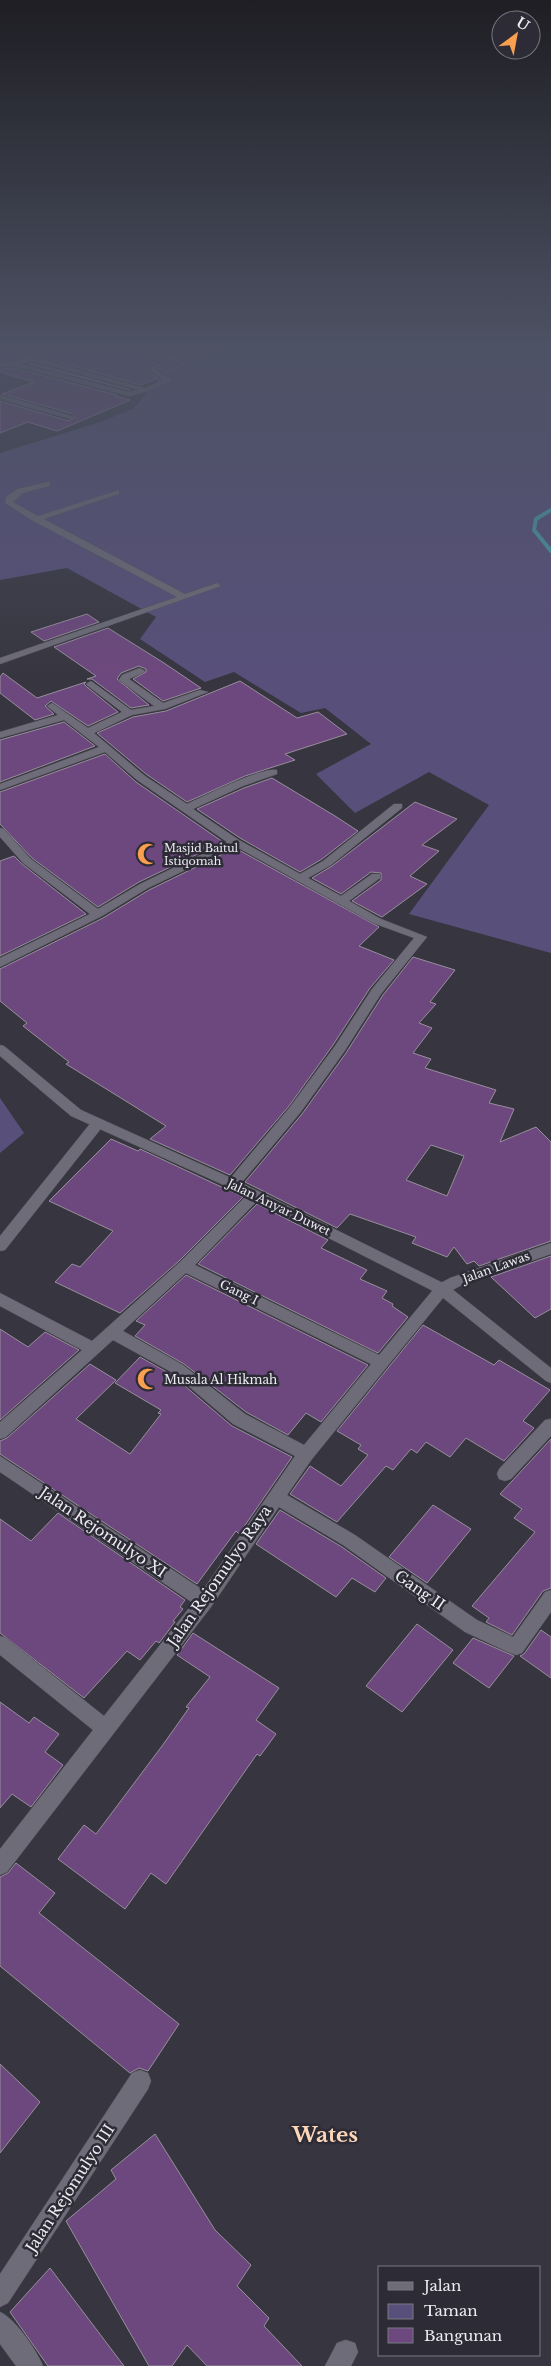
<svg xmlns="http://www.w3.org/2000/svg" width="551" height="2366" viewBox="0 0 551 2366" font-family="'Libre Baskerville',serif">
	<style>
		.green { fill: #58507b }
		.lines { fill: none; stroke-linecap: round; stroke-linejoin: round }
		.stream { stroke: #479fab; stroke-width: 4 }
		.building { fill: #6d487e; stroke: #978f9b; fill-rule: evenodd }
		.minor-casing { stroke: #54535c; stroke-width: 1 }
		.tertiary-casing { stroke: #54535c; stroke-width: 1 }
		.minor { fill: #6e6c78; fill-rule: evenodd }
		.tertiary { fill: #6e6c78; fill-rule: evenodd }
		.labels { text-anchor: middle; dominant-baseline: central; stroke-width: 5; stroke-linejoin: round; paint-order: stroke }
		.far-poi-label { font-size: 11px; fill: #ebebf1; stroke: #2d2c36; text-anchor: start }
		.street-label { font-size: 12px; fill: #ebebf1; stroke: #2d2c36 }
		.poi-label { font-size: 12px; fill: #ebebf1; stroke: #2d2c36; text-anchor: start }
		.near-street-label { font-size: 15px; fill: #ebebf1; stroke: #2d2c36 }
		.near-district-label { font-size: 21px; font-weight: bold; fill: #fdd5b7; stroke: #2d2c36 }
	</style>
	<rect width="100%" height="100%" fill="#373640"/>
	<g class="green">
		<polygon points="236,345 551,345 551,953 409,914 489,805 429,772 355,813 316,774 371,744 325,708 301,713 234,672 205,682 140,639 156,617 67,568 0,580 0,453 100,422 133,409 162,375"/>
		<polygon points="0,1098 24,1133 0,1153"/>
	</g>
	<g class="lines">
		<polyline class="stream" points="551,510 536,519 534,530 551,551"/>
	</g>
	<g class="building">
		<polygon points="21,345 106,345 156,362 145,370 158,378 141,385 34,355 0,361 0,353"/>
		<polygon points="127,345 229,345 229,346 164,373 159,369 190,355 191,352 183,350 167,357"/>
		<polygon points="33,363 130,390 29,364"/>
		<polygon points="14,368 117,395 115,396 130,400 57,431 28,422 0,433 0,401 69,421 75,417 73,414 2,394 34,382 0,372 0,369"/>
		<polygon points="87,614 99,622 44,641 31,632"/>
		<polygon points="108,628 164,663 201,688 163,701 133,679 146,672 146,669 139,666 121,673 117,679 149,705 131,708 92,679 87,679 96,676 54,647"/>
		<polygon points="3,673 37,698 86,682 84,684 87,687 118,712 88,726 51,701 45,706 54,714 35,720 0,693 0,677"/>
		<polygon points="240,681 297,718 318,712 347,734 285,754 295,760 245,776 187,802 146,774 97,733 133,717 166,711"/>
		<polygon points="64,722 95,746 0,782 0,740"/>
		<polygon points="105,754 136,782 223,842 139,882 98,907 32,858 0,824 0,792"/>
		<polygon points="272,778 335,816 358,831 322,859 300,872 240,838 197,809 244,788"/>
		<polygon points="415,802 457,819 422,845 439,851 410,876 427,884 382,917 352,901 381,880 381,873 371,872 341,894 312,878 332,866"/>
		<polygon points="235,848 379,927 359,946 394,960 370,988 333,1045 289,1106 230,1175 150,1139 166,1126 66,1064 69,1062 23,1026 27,1023 0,1001 0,969 103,918 149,890"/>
		<polygon points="14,856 22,864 86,914 0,956 0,861"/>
		<path d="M413,957l42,13 -25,32 6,2 -17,19 13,5 -19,25 18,6 -6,9 71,22 -7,13 25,6 -14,33 36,-15 15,15v99l-72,25 -5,-5 -7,3 -13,-17 -7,10 -35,-14 4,-6 -66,-23 -13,14 -92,-46 57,-68 44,-61 37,-58zM431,1145l33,11 -17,40 -41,-16z"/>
		<polygon points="111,1139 138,1151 140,1149 243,1197 179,1261 120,1313 55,1282 72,1264 80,1267 113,1231 49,1201"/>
		<polygon points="257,1204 328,1240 321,1248 367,1270 360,1279 387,1291 382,1298 393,1304 392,1306 408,1317 378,1353 198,1264"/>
		<polygon points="551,1256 551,1309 535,1318 491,1277"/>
		<polygon points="186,1275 368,1365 321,1422 306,1413 288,1435 246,1412 184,1364 135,1336 145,1325 136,1321"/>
		<polygon points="423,1325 494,1365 499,1360 550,1390 523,1421 534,1428 504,1461 466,1438 450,1457 426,1442 417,1453 411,1449 393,1470 386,1466 337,1522 290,1494 310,1466 341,1486 368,1455 358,1449 361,1445 337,1431"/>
		<polygon points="0,1329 28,1347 45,1332 79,1350 0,1420"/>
		<polygon points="140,1357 172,1375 232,1426 292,1457 239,1534 236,1531 197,1584 0,1454 0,1441 7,1438 90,1364 116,1380 76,1419 130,1454 161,1414 158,1413 161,1410 115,1383"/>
		<polygon points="551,1439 551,1588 543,1591 512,1635 486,1622 489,1618 472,1606 535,1532 514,1518 522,1509 500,1494"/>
		<polygon points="433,1505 471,1529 427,1583 389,1557"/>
		<polygon points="280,1510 342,1547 386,1578 375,1592 352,1578 336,1597 256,1544"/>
		<polygon points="58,1513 185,1600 180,1607 183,1609 173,1621 175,1622 159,1643 156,1641 140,1660 127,1651 84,1698 0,1633 0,1519 31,1541"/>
		<polygon points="417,1624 453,1650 402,1712 366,1686"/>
		<polygon points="541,1630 551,1637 551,1678 520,1656 524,1654"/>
		<polygon points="193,1633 279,1688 256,1720 276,1734 260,1756 257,1754 166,1884 151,1873 125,1909 58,1859 84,1825 96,1834 162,1746 189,1708 186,1707 210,1677 177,1655"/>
		<polygon points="473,1638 514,1656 489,1688 453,1663"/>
		<polygon points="0,1702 29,1723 34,1717 59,1734 45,1752 63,1765 31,1807 12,1794 0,1808"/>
		<polygon points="16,1863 55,1893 39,1913 179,2024 148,2071 139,2068 130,2073 0,1966 0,1877 8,1873"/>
		<polygon points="0,2064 40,2102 0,2153"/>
		<polygon points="155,2134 215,2230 251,2265 237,2286 269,2318 264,2326 302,2366 207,2366 187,2345 172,2366 149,2366 66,2221 116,2179 111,2170"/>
		<polygon points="50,2268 124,2366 48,2366 10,2312"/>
	</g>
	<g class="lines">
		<g class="minor-casing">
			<g id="minor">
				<path d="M108,345h11l48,14 17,-7 5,1 -34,16 16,10v2l-23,10 -19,5 -115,-30 -14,1v-4l33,-6 112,31 19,-8 -17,-11 14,-7zM33,361l105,29 -9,2 -107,-28z"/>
				<polygon points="0,395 72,416 73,417 70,419 0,399"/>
				<polygon points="47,482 50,482 50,486 23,493 13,502 38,516 119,490 119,494 44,519 185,594 217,583 221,586 0,664 0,658 177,597 33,521 5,503 6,497 17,489"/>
				<path d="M140,668l5,3 -2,2 -14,6 34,24 37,-13 8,2 -43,17 -33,6 -38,18 51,43 42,28c17,-8 74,-37 90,-34v4l-34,12 -50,23 46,31 61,34 23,-13 71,-57h8v4l-71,57 -23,13 33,18 31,-22h8v4l-31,23 32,18 46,18 -46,57 -37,58 -44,61 -62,74h-10l-2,-3 2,-3 62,-74 45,-61 37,-57 42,-51 -41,-15 -138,-77 -87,42 -46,28 -102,51v-9l90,-44 -67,-51 -23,-26v-9l4,1 27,30 67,50 42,-25 87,-42 -90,-62 -32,-28 -105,38v-6l99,-37 -35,-27 -64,18v-6l58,-17 -11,-9 5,-3 36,25 34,-16 -34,-26 -2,-2 5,-3 40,29 23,-4 -35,-26 3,-5z"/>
				<polygon points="98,1119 105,1123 103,1126 5,1250 0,1251 0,1236 93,1120"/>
				<path d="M254,1191l5,2 2,3 -2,3 -64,66 184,90 58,-70 13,-7 101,-35v11l-91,32 -13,7 -135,166 -25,36 68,40 122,85 36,17 32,-45 6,-2v22l-29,41 -6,2 -6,-2 -45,-21 -122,-87 -64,-38 -68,100 -204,265 -7,3v-26l93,-119 -93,-75v-19l6,2 98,78 89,-113 -193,-131v-16l203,134 92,-134 -62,-32 -60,-51 -60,-33 -107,97 -6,2v-17l82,-72 -82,-44v-13l92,48 88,-79 69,-69zM186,1273l185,91 -67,81 -59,-31 -62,-49 -60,-34z"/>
				<polygon points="551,1419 551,1436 511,1479 505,1481 499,1479 497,1474 499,1469 545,1420"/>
				<polygon points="140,2070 148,2073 151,2081 148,2089 8,2303 0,2307 0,2274 132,2073"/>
				<path d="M0,2312c15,6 37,39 43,54h-27l-16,-22z"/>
				<polygon points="346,2340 355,2343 358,2352 351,2366 325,2366 337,2343"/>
			</g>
		</g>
		<g class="tertiary-casing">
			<polygon id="tertiary" points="0,1045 4,1046 81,1110 238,1181 447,1285 551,1368 551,1383 546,1381 437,1293 228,1187 71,1116 0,1056"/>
		</g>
		<use href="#minor" class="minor"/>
		<use href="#tertiary" class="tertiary"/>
	</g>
	<linearGradient id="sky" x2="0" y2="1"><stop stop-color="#1e1e23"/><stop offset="0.51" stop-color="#4d5264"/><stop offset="1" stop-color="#4d5264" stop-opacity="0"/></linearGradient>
	<rect width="551" height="677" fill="url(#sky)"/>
	<defs>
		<g id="mosque-bare" transform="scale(1.725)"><path d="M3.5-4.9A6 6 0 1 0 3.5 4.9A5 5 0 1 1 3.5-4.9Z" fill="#fa9f4f" stroke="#2d2c36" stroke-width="2.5" paint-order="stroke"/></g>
	</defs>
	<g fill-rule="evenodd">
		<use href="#mosque-bare" x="148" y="854"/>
		<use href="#mosque-bare" x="148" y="1379"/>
	</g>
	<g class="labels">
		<g class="far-poi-label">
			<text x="164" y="848">Masjid Baitul<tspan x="164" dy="13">Istiqomah</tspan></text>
		</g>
		<g class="street-label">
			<text transform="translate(279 1207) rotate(26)">Jalan Anyar Duwet</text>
			<text transform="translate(496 1267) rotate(-20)">Jalan Lawas</text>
			<text transform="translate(239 1292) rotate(26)">Gang I</text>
		</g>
		<g class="poi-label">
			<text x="164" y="1379">Musala Al Hikmah</text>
		</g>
		<g class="near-street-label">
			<text transform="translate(103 1532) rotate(34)">Jalan Rejomulyo XI</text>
			<text transform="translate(219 1576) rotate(-55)">Jalan Rejomulyo Raya</text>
			<text transform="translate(420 1590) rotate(35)">Gang II</text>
			<text transform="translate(70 2188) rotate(-57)">Jalan Rejomulyo III</text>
		</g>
		<g class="near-district-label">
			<text x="325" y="2135">Wates</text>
		</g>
	</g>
	<rect x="378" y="2266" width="162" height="90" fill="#2d2c36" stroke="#797881"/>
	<rect x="388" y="2282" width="25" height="8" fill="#6e6c78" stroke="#797881"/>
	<text x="424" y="2291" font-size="15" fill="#ebebf1">Jalan</text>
	<rect x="388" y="2304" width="25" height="15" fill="#58507b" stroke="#797881"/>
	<text x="424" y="2316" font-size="15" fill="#ebebf1">Taman</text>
	<rect x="388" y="2328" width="25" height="15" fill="#6d487e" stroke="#797881"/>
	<text x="424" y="2341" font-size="15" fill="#ebebf1">Bangunan</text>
	<g transform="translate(516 35) rotate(32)"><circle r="24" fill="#2d2c36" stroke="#797881"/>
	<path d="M0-4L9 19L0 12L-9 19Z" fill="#fa9f4f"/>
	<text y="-8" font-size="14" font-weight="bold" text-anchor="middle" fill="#ebebf1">U</text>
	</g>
</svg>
